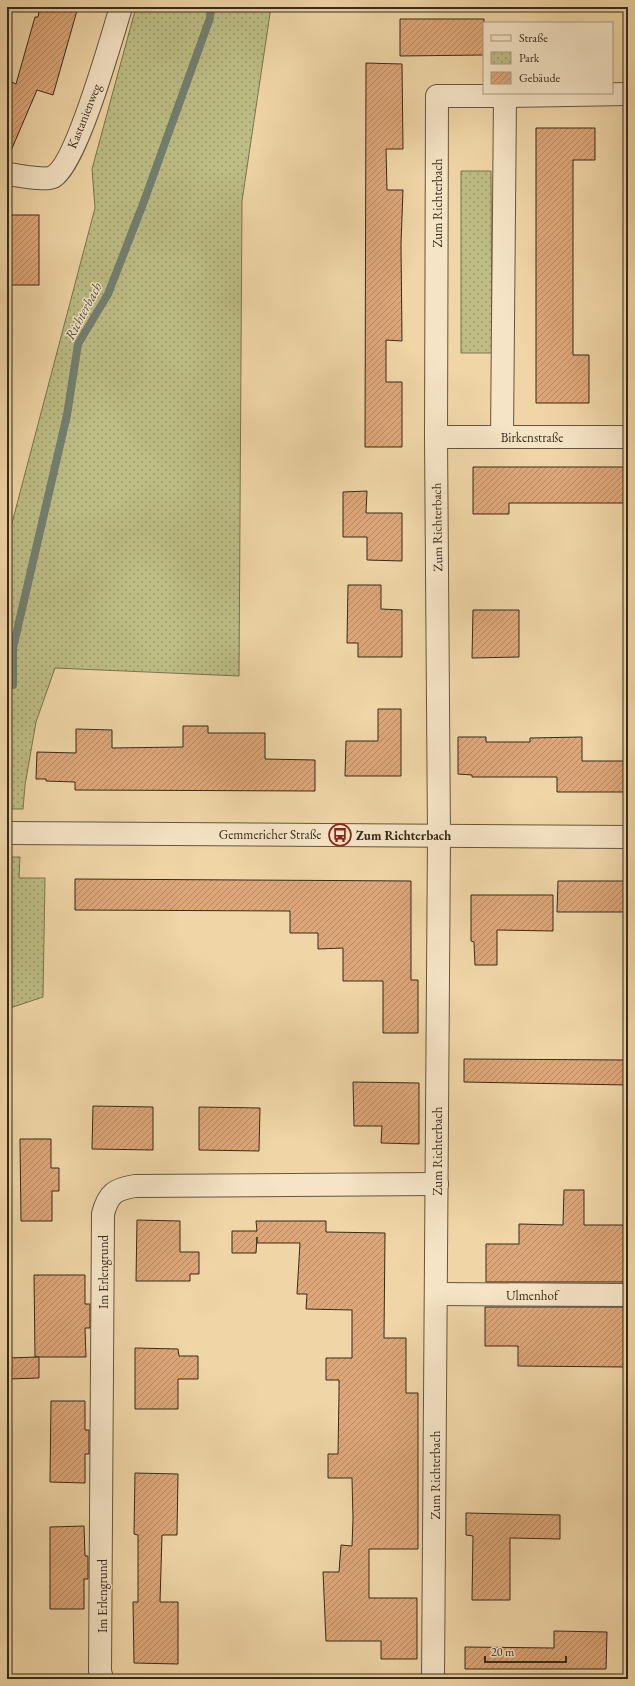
<svg xmlns="http://www.w3.org/2000/svg" width="635" height="1686" viewBox="0 0 635 1686" font-family="'EB Garamond',serif">
	<style>
		.park { fill: url(#park-dots); stroke: #7a7450 }
		.lines { fill: none; stroke-linecap: round; stroke-linejoin: round }
		.stream { stroke: #728070; stroke-width: 8 }
		.building { fill: url(#building-hatch); stroke: #362b1c }
		.minor-casing { stroke: #64563f; stroke-width: 24 }
		.minor { stroke: #f5e4c6; stroke-width: 22 }
		.labels { text-anchor: middle; dominant-baseline: central; stroke-width: 3; stroke-linejoin: round; paint-order: stroke }
		.street-label { font-size: 13px; fill: #362b1c; stroke: #f5e4c6 }
		.poi-label { font-size: 13px; font-weight: bold; fill: #362b1c; stroke: #f5e4c6; text-anchor: start }
		.water-label { font-size: 14px; font-style: italic; fill: #4f4e3f; stroke: #f5e4c6 }
	</style>
	<defs>
		<pattern id="park-dots" width="8" height="8" patternUnits="userSpaceOnUse"><rect width="8" height="8" fill="#bdbd85"/><path d="M2 2h.1M6 6h.1" fill="none" stroke="#9a9a6c" stroke-width="1.8" stroke-linecap="round"/></pattern>
		<pattern id="building-hatch" width="6" height="6" patternUnits="userSpaceOnUse"><rect width="6" height="6" fill="#dea779"/><path d="M-1 1l2-2M0 6l6-6M5 7l2-2" fill="none" stroke="#b58862"/></pattern>
	</defs>
	<rect width="100%" height="100%" fill="#f0d6a7"/>
	<filter id="stains"><feTurbulence type="fractalNoise" baseFrequency=".005" numOctaves="4"/><feColorMatrix values="0 0 0 0 .2 0 0 0 0 .09 0 0 0 0 .02 0 0 0 .5 -.17"/></filter>
	<radialGradient id="worn" r=".72"><stop offset=".6" stop-color="#630" stop-opacity="0"/><stop offset="1" stop-color="#630" stop-opacity=".3"/></radialGradient>
	<g class="park">
		<polygon points="136,7 271,7 242,201 239,676 55,668 36,722 25,785 23,809 7,809 7,542 95,208 92,169"/>
		<polygon points="461,171 491,171 492,353 461,353"/>
		<polygon points="7,857 20,857 19,878 45,878 43,997 7,1009"/>
	</g>
	<g class="lines">
		<polyline class="stream" points="13,685 13,648 67,415 78,344 108,294 143,204 210,18 211,7"/>
	</g>
	<g class="building">
		<polygon points="40,7 78,7 53,95 37,90 7,160 7,80 16,84 35,17 38,17"/>
		<polygon points="400,19 484,19 484,55 400,56"/>
		<polygon points="366,63 402,64 403,149 386,149 387,190 403,190 401,244 402,341 386,340 386,382 402,382 402,447 365,447"/>
		<polygon points="536,128 595,128 595,160 573,160 573,355 589,355 589,403 536,403"/>
		<rect x="7" y="215" width="32" height="70"/>
		<polygon points="473,467 628,467 628,503 509,503 509,514 473,514"/>
		<polygon points="367,491 366,513 402,513 402,561 367,560 367,537 343,537 343,492"/>
		<polygon points="348,585 381,585 381,609 402,610 402,657 358,657 358,643 347,643"/>
		<polygon points="473,610 519,610 519,657 472,658"/>
		<polygon points="378,709 401,709 401,776 345,776 346,741 378,741"/>
		<polygon points="183,726 208,726 208,733 265,733 265,759 315,760 315,791 75,790 75,782 46,781 46,779 36,779 37,752 76,753 76,729 112,730 112,748 183,747"/>
		<polygon points="458,737 486,737 486,742 530,742 530,738 582,737 582,761 628,761 628,792 557,792 557,777 472,777 472,775 458,774"/>
		<polygon points="75,879 411,881 411,980 418,980 418,1033 383,1033 383,981 343,981 343,948 318,949 318,933 290,933 290,911 75,910"/>
		<polygon points="558,881 628,881 628,912 557,912"/>
		<polygon points="471,895 553,895 553,931 497,930 497,965 475,965 474,942 471,941"/>
		<polygon points="464,1059 628,1060 628,1085 464,1082"/>
		<polygon points="353,1082 419,1083 419,1144 381,1143 382,1126 354,1126"/>
		<polygon points="93,1106 153,1107 153,1150 92,1149"/>
		<polygon points="199,1107 260,1108 259,1151 199,1150"/>
		<polygon points="20,1139 51,1139 51,1168 59,1168 59,1191 52,1191 52,1221 21,1221"/>
		<polygon points="564,1190 584,1190 584,1225 627,1225 628,1282 486,1282 486,1244 519,1244 519,1224 563,1225"/>
		<polygon points="137,1220 180,1221 180,1252 199,1252 199,1274 190,1274 190,1281 136,1281"/>
		<polygon points="256,1221 326,1221 326,1232 385,1233 384,1338 406,1338 406,1393 418,1393 418,1549 369,1549 369,1598 417,1598 417,1659 381,1659 381,1641 326,1641 323,1572 339,1572 341,1545 352,1546 353,1519 352,1478 328,1478 328,1454 338,1454 339,1393 339,1380 326,1380 326,1358 352,1358 352,1310 306,1309 307,1294 297,1294 300,1243 257,1243 257,1237 256,1253 232,1253 232,1231 257,1231"/>
		<polygon points="34,1275 85,1275 85,1304 90,1304 90,1328 85,1328 86,1357 35,1357"/>
		<polygon points="485,1307 628,1307 628,1347 626,1347 626,1367 518,1366 518,1346 485,1346"/>
		<polygon points="135,1348 178,1349 179,1356 198,1356 198,1379 178,1379 178,1409 135,1409"/>
		<polygon points="39,1357 39,1378 8,1379 7,1358"/>
		<polygon points="51,1401 85,1401 85,1430 89,1430 89,1454 85,1454 85,1483 50,1482"/>
		<polygon points="135,1473 178,1474 177,1535 162,1535 160,1602 178,1602 178,1664 134,1663 133,1602 138,1602 138,1535 134,1534"/>
		<polygon points="466,1513 560,1515 560,1539 510,1538 510,1600 472,1600 473,1536 466,1535"/>
		<polygon points="84,1526 85,1556 88,1556 88,1579 84,1579 84,1609 50,1609 50,1527"/>
		<polygon points="554,1631 607,1632 606,1669 465,1669 465,1647 554,1648"/>
	</g>
	<g class="lines">
		<g class="minor-casing">
			<g id="minor">
				<path d="M7,174c11,1 37,7 46,3 23,-12 59,-140 68,-170"/>
				<polyline points="436,437 628,437"/>
				<polyline points="502,437 505,96"/>
				<polyline points="7,833 628,837"/>
				<polyline points="436,1294 628,1295"/>
				<path d="M102,1679l-2,-8 3,-457c5,-20 12,-25 32,-28l302,-2"/>
				<polyline points="433,1679 439,836 436,437 437,96 505,96 628,94"/>
			</g>
		</g>
		<use href="#minor" class="minor"/>
	</g>
	<defs>
		<g id="bus-ring" transform="scale(1.15)"><circle r="9.5" fill="#f5e4c6" stroke="#8f2418" stroke-width="1.5"/><path d="M-5-6H5V4H4V6H2V4H-2V6H-4V4H-5ZM-3.5-4V0h7V-4ZM-3.5 1.2v1.5H-2V1.2ZM2 1.2v1.5H3.5V1.2Z" fill="#8f2418"/></g>
	</defs>
	<g fill-rule="evenodd">
		<use href="#bus-ring" x="340" y="835"/>
	</g>
	<g class="labels">
		<g class="street-label">
			<text transform="translate(84 116) rotate(-68)">Kastanienweg</text>
			<text transform="translate(437 203) rotate(-90)">Zum Richterbach</text>
			<text x="532" y="437">Birkenstraße</text>
			<text transform="translate(437 527) rotate(-91)">Zum Richterbach</text>
			<text x="270" y="834">Gemmericher Straße</text>
			<text transform="translate(437 1151) rotate(-90)">Zum Richterbach</text>
			<text transform="translate(103 1272) rotate(-90)">Im Erlengrund</text>
			<text x="532" y="1295">Ulmenhof</text>
			<text transform="translate(435 1475) rotate(-90)">Zum Richterbach</text>
			<text transform="translate(102 1596) rotate(-90)">Im Erlengrund</text>
		</g>
		<g class="poi-label">
			<text x="356" y="835">Zum Richterbach</text>
		</g>
		<g class="water-label">
			<text transform="translate(83 311) rotate(-62)">Richterbach</text>
		</g>
	</g>
	<rect width="635" height="1686" fill="none" stroke="#f0d6a7" stroke-width="24"/>
	<rect x="8" y="8" width="619" height="1670" fill="none" stroke="#362b1c" stroke-width="2"/>
	<rect x="12" y="12" width="611" height="1662" fill="none" stroke="#362b1c"/>
	<rect x="483" y="22" width="130" height="72" fill="#f5e4c6" stroke="#a99a82"/>
	<rect x="491" y="35" width="20" height="6" fill="#f5e4c6" stroke="#a99a82"/>
	<text x="519" y="42" font-size="12" fill="#362b1c">Straße</text>
	<rect x="491" y="52" width="20" height="12" fill="url(#park-dots)" stroke="#a99a82"/>
	<text x="519" y="62" font-size="12" fill="#362b1c">Park</text>
	<rect x="491" y="72" width="20" height="12" fill="url(#building-hatch)" stroke="#a99a82"/>
	<text x="519" y="82" font-size="12" fill="#362b1c">Gebäude</text>
	<path d="M485 1656v6h81v-6" fill="none" stroke="#362b1c" stroke-width="2"/>
	<text x="491" y="1656" font-size="12" fill="#362b1c" stroke="#f5e4c6" stroke-width="3" paint-order="stroke">20 m</text>
	<rect width="100%" height="100%" filter="url(#stains)"/>
	<rect width="100%" height="100%" fill="url(#worn)"/>
</svg>
